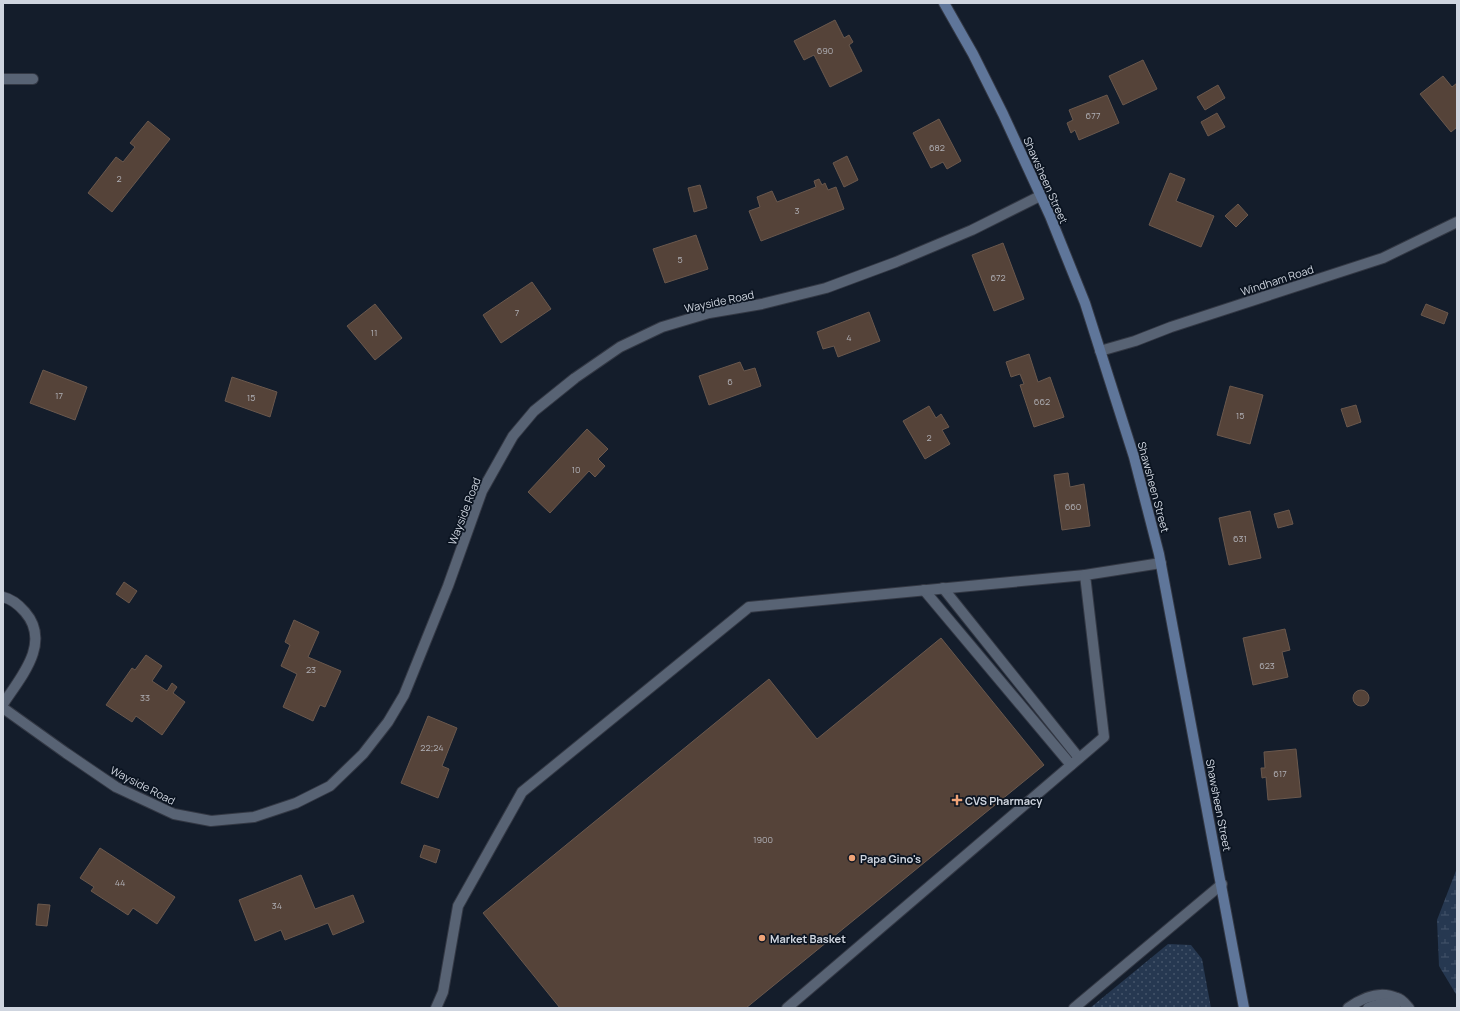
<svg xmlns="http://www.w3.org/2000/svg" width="1460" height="1011" viewBox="0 0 1460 1011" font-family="Manrope,sans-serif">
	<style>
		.grass { fill: url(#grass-dots) }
		.wetland { fill: url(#wetland-marsh) }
		.building { fill: #554339; stroke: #6a584d }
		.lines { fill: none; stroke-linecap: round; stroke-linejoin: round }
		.service-casing { stroke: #333844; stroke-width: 12 }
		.minor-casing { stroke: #333844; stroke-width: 12 }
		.secondary-casing { stroke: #333844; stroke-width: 12 }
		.service { stroke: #586374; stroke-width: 10 }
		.minor { stroke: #586374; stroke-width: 10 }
		.secondary { stroke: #5f769a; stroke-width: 10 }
		.poi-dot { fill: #efa377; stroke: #0b1421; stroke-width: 1.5 }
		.labels { text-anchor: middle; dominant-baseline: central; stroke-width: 3.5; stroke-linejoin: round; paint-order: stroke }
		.number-label { font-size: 9px; fill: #b0b0b6 }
		.street-label { font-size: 11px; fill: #cfd5df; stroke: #0b1421 }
		.poi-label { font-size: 11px; font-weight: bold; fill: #cfd5df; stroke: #0b1421; text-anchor: start }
	</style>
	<defs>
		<pattern id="grass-dots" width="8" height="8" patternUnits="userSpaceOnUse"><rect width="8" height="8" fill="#263851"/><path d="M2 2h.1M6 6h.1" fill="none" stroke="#44546a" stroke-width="1.8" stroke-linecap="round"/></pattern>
		<pattern id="wetland-marsh" width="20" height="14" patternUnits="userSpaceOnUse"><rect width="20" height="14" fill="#263851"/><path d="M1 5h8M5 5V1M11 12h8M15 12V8" fill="none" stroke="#44546a"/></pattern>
	</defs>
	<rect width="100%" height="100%" fill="#141d2b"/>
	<polygon class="grass" points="1168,944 1191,945 1202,959 1211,1008 1090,1008"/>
	<polygon class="wetland" points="1457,868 1457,996 1439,966 1437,920"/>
	<g class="building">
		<polygon points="835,20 844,38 849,35 853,42 849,45 862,71 830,87 814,55 804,60 794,41"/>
		<polygon points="1143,60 1157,89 1123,105 1109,76"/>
		<polygon points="1443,76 1452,87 1457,83 1457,127 1451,132 1420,94"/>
		<polygon points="1218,85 1225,98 1205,110 1197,97"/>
		<polygon points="1107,95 1119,123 1079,140 1075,130 1071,133 1067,123 1073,120 1069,110"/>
		<polygon points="1217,113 1225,127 1208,136 1201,122"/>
		<polygon points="939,119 961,161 947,169 943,162 931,168 913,133"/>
		<polygon points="148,121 170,139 112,212 88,193 116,157 123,162 135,147 130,143"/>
		<polygon points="847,156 858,180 844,187 833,163"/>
		<polygon points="1170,173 1185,179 1176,201 1214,216 1201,247 1149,225"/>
		<polygon points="819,179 822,185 825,183 828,190 836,187 844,209 761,241 749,211 760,207 757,197 772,191 777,202 816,187 814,181"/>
		<polygon points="700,185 707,208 694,212 688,188"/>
		<polygon points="1238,204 1248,215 1236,227 1225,216"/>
		<polygon points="696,235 708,269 665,283 653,249"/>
		<polygon points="1003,243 1024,299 994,311 972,255"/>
		<polygon points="532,282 551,309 501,343 483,315"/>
		<polygon points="375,304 402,338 375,360 347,326"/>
		<polygon points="1426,304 1448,313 1444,324 1421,315"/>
		<polygon points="869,312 880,341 838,357 834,346 823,349 817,332"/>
		<polygon points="1029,354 1038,382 1050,377 1064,417 1034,427 1020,385 1024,384 1020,374 1011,377 1006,362"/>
		<polygon points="740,362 744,371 755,368 761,386 709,405 699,376"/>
		<polygon points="43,370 87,387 75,420 30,403"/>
		<polygon points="232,377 277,392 270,417 225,401"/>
		<polygon points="1230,386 1263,395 1250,444 1217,435"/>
		<polygon points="1356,405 1361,422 1347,427 1341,409"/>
		<polygon points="929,406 936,418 941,414 949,427 942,430 950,444 925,459 903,421"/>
		<polygon points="587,429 608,449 598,459 605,466 595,477 589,471 550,513 528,492"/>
		<polygon points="1068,473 1070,487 1084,484 1090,526 1062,530 1054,475"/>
		<polygon points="1289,510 1293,524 1278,528 1274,514"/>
		<polygon points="1250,511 1261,558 1229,565 1219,518"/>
		<polygon points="124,582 137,591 129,603 116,594"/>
		<polygon points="294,620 319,632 308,657 341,671 325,707 320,705 313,721 283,707 297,674 281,666 290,645 285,642"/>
		<polygon points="1285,629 1290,650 1282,652 1288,677 1253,685 1243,638"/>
		<polygon points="941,638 1044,765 746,1008 560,1008 483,913 769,679 817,739"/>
		<polygon points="146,655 162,666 152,681 167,691 172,683 177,687 173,693 185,702 162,735 136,716 132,722 106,705 132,668 135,670"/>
		<circle cx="1361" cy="698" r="8"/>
		<polygon points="428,716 457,728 442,766 449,769 438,798 401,783"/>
		<polygon points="1296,749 1301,797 1268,800 1266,777 1262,778 1261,768 1265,768 1264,752"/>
		<polygon points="424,845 440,850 436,863 420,857"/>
		<polygon points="100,848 175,897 157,924 133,908 128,915 91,891 94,887 80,878"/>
		<polygon points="301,875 315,909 353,895 364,922 333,935 328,923 285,940 281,930 255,941 239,900"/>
		<polygon points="38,904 50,905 47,926 36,925"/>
	</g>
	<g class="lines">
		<g class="service-casing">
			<g id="service">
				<polyline points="943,588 1079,758"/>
				<polyline points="924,590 1071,765"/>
				<polyline points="436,1008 443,992 458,906 522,792 749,607 1085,575"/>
				<polyline points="787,1008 1104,737 1085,575 1161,563"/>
				<polyline points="1074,1008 1222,884"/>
				<path d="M1348,1008c14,-10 32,-18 49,-10 5,1 9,7 12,10"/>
				<path d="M1368,1008c8,-4 21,-7 28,0"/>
			</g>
		</g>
		<g class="minor-casing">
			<g id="minor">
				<polyline points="3,79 33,79"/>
				<polyline points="1100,351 1135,341 1171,327 1383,258 1457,222"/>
				<path d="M3,597c9,2 16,8 22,15 27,31 -5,66 -22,92"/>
				<polyline points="3,708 66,753 116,787 174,814 211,821 254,817 296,803 330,786 363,754 388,722 404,695 448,586 482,491 513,436 534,411 575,378 620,347 662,327 709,313 762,304 826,288 896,262 972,230 1040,196"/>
			</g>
		</g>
		<g class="secondary-casing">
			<polyline id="secondary" points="944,3 973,54 1003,114 1050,216 1085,303 1134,457 1159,554 1244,1008"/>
		</g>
		<use href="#service" class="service"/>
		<use href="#minor" class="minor"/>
		<use href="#secondary" class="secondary"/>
	</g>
	<g class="poi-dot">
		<path d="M955 794h4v4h4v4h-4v4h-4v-4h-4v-4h4z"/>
		<circle cx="852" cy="858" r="4"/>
		<circle cx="762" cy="938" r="4"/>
	</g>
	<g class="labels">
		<g class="number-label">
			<text x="825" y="50">690</text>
			<text x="1093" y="115">677</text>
			<text x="937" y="147">682</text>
			<text x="119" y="178">2</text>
			<text x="797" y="210">3</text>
			<text x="680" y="259">5</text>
			<text x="998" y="277">672</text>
			<text x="517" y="312">7</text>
			<text x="374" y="332">11</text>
			<text x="849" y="337">4</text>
			<text x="730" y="381">6</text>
			<text x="59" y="395">17</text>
			<text x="251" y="397">15</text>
			<text x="1042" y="401">662</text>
			<text x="1240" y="415">15</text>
			<text x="929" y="437">2</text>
			<text x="576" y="469">10</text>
			<text x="1073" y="506">660</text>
			<text x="1240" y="538">631</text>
			<text x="1267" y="665">623</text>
			<text x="311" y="669">23</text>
			<text x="145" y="697">33</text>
			<text x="432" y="747">22;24</text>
			<text x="1280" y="773">617</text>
			<text x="763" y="839">1900</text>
			<text x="120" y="882">44</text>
			<text x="277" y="905">34</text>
		</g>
		<g class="street-label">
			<text transform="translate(1046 180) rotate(66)">Shawsheen Street</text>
			<text transform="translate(1277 280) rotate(-18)">Windham Road</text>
			<text transform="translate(719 301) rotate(-12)">Wayside Road</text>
			<text transform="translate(1154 487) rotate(75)">Shawsheen Street</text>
			<text transform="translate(464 511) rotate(-69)">Wayside Road</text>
			<text transform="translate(143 785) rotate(27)">Wayside Road</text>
			<text transform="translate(1219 805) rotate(79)">Shawsheen Street</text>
		</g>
		<g class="poi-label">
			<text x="965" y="800">CVS Pharmacy</text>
			<text x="860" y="858">Papa Gino's</text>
			<text x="770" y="938">Market Basket</text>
		</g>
	</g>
	<rect width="1460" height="1011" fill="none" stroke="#cfd5df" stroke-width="8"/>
</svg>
